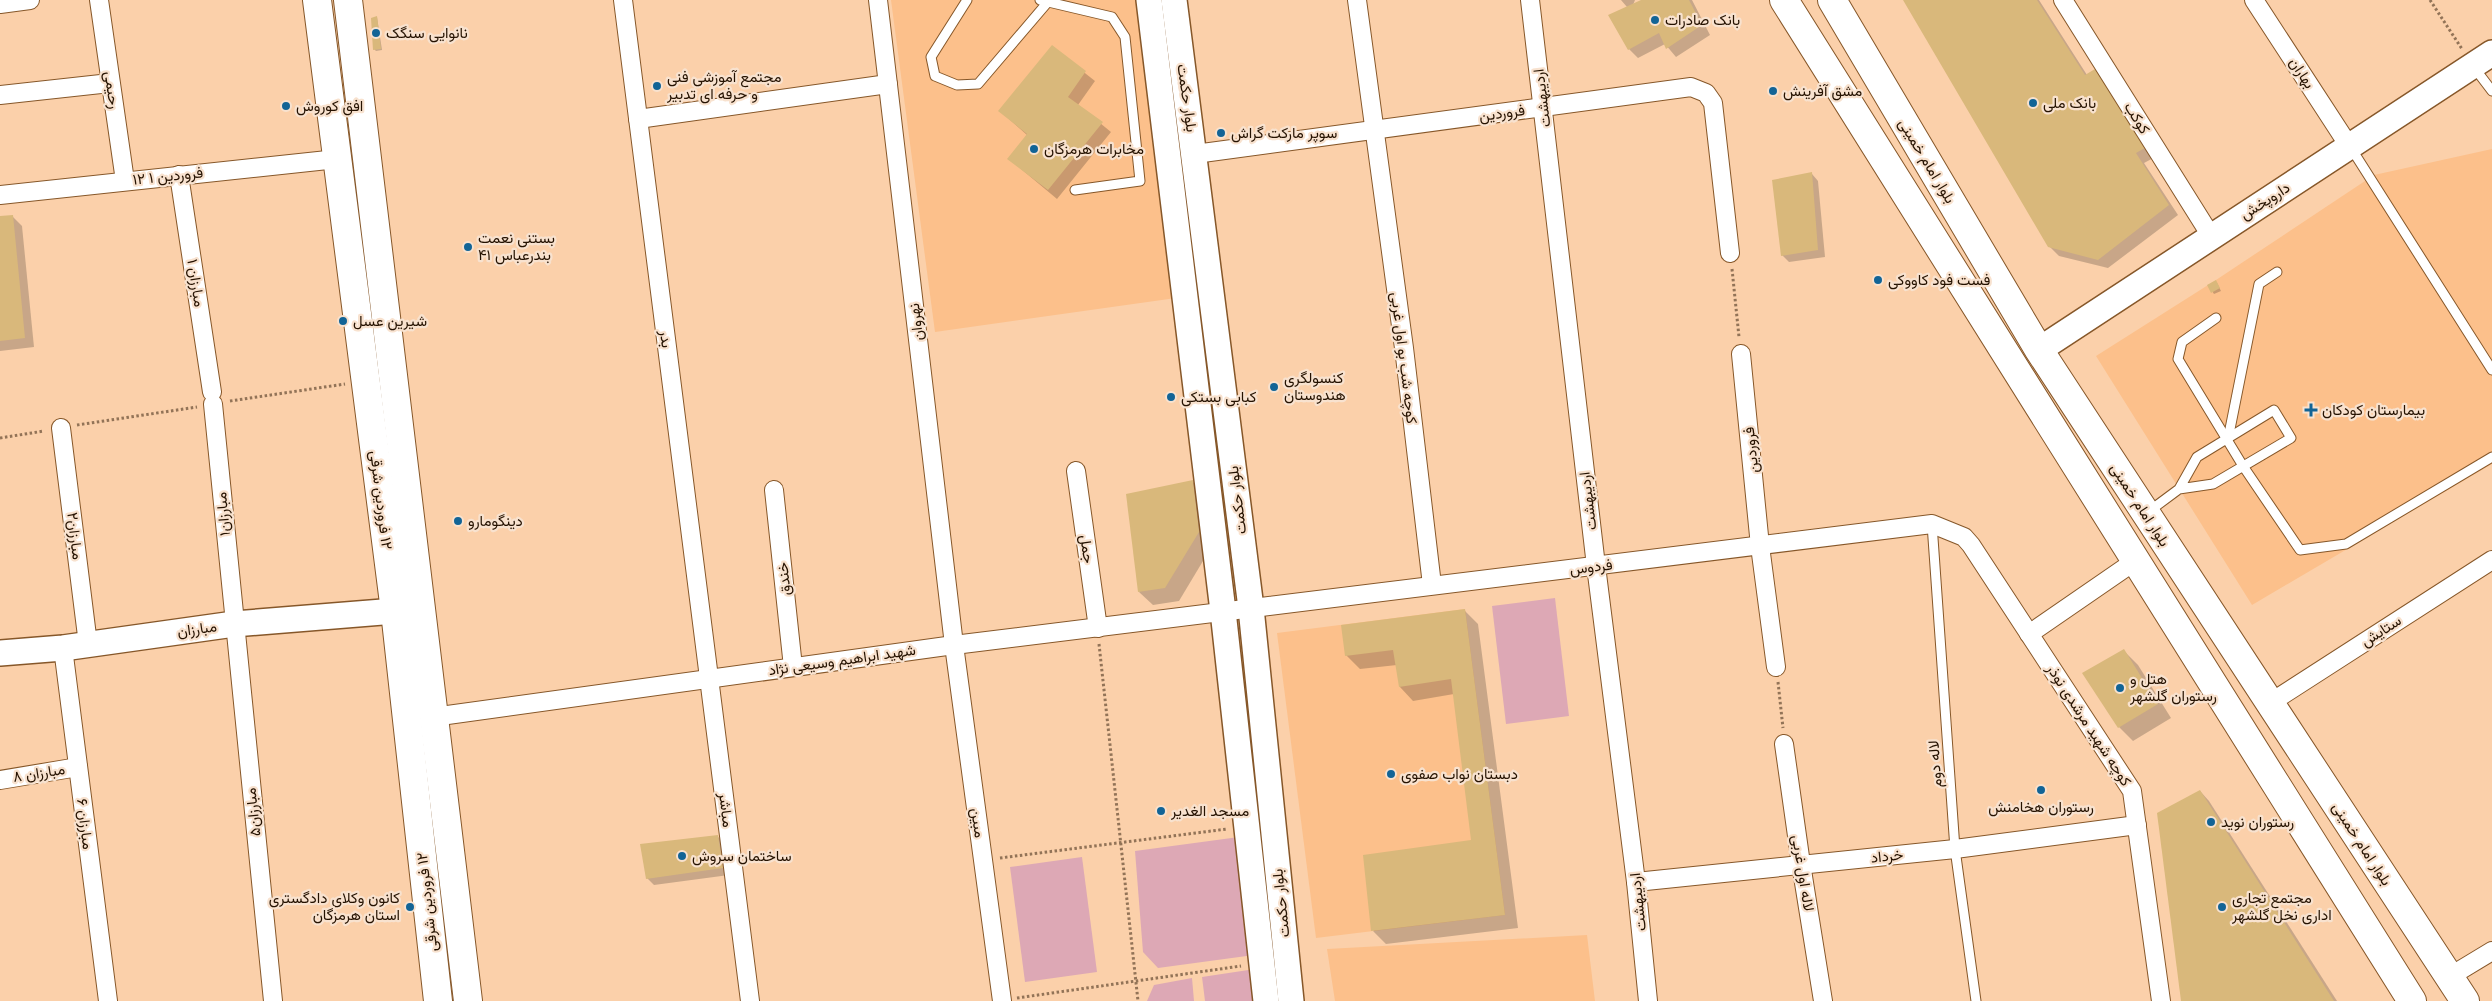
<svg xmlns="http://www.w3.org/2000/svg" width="2492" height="1001" viewBox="0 0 2492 1001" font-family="'Fira Sans',Vazirmatn,sans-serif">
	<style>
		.built { fill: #fcc08b }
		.green { fill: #dda8b5 }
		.shadow { fill: #0003 }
		.building { fill: #d9b87b }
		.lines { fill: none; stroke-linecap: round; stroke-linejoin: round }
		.lane-casing { stroke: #865729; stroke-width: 11 }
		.street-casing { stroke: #865729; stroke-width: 20 }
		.secondary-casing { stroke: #865729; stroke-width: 28 }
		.primary-casing { stroke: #865729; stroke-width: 30 }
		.path { stroke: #927357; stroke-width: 3; stroke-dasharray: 2.5 2.5; stroke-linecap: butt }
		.lane { stroke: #fff; stroke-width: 9 }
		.street { stroke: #fff; stroke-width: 18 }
		.secondary { stroke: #fff; stroke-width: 25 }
		.primary { stroke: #fff; stroke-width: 28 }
		.poi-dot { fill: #126496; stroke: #f8e2cf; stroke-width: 2 }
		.labels { text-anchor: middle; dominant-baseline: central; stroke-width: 4.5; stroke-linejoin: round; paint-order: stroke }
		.poi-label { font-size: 15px; fill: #251201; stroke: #f8e2cf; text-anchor: start }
		.street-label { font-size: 15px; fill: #251201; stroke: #f8e2cf }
	</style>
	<rect width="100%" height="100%" fill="#fbd0aa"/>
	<g class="built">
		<polygon points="891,0 1139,0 1176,298 935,332"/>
		<polygon points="2492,149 2492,464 2252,605 2096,356 2216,280 2374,175"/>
		<polygon points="1465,609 1505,915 1316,938 1277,633"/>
		<polygon points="1587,935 1595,1001 1335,1001 1327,949"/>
	</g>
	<g class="green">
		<polygon points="1555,598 1569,716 1506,724 1492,606"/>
		<polygon points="1239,837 1254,955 1158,968 1143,952 1135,851"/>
		<polygon points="1082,857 1097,972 1025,982 1010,867"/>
		<polygon points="1255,969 1257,1001 1205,1001 1202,977"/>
		<polygon points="1192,978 1194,1001 1147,1001 1154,985"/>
	</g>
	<g class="shadow">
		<polygon points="1621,0 1635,0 1633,5 1643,0 1692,0 1710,35 1676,57 1665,44 1638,58 1629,49 1627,7"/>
		<polygon points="1904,0 2039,0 2087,75 2159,155 2144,163 2178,215 2108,268 2059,256 2049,246"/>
		<polygon points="377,17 382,50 376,51 374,49"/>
		<polygon points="1052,47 1095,81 1078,105 1111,132 1057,199 1009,159 1027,135 1000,111"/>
		<polygon points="1812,174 1818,181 1825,257 1789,262 1782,255"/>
		<polygon points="12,216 22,226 34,347 0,351 0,218"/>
		<polygon points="2217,283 2221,291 2214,294 2208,285"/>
		<polygon points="1192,481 1206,495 1212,546 1179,601 1153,605 1139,592"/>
		<polygon points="1465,611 1478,624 1518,928 1386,944 1373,931 1473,841 1454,694 1413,701 1400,687 1397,665 1360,669 1346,655"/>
		<polygon points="2124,651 2138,665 2171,718 2133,741 2119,727 2084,673"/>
		<polygon points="2200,791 2209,801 2337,1001 2183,1001"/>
		<polygon points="718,837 725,843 729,875 654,885 647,878"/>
	</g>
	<g class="building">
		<polygon points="1641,0 1689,0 1702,25 1666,49 1659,33 1628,50 1608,15"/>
		<polygon points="1903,0 2037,0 2085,75 2100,66 2150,145 2136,153 2169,205 2098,260 2048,247"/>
		<polygon points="377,16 381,49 373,50 371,18"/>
		<polygon points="1052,45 1086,71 1068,97 1103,122 1048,190 1007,159 1027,134 998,111"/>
		<polygon points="1812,172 1818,250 1781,256 1772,180"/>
		<polygon points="13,215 25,338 0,341 0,216"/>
		<polygon points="2216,280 2220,288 2211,293 2207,285"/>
		<polygon points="1193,480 1199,532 1165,588 1138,592 1126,494"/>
		<polygon points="1465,609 1505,915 1371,931 1363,855 1471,840 1451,679 1399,687 1393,650 1345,656 1341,625"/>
		<polygon points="2124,649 2158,704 2118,728 2082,673"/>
		<polygon points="2200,790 2334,1001 2181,1001 2157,813"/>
		<polygon points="718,835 723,868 646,879 640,844"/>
	</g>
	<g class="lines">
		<g class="lane-casing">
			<g id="lane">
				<polyline points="967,0 931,57 935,76 957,85 978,84 1047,3"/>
				<polyline points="1040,0 1112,17 1125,37 1140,181 1075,190"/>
				<polyline points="2473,66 2492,91"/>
				<polyline points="2351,148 2492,370"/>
				<polyline points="2216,318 2182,342 2178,359 2243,466 2300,550 2346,544 2492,457"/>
				<polyline points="2228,439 2259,284 2277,272"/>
				<polyline points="2148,512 2179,489 2197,457 2274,410 2291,438 2213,484 2179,489"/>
				<polyline points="1932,524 1955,849 1976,1001"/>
			</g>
		</g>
		<g class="street-casing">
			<g id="street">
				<polyline points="99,0 125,181"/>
				<polyline points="623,0 750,1001"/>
				<polyline points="878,0 954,645 1002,1001"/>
				<polyline points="1357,0 1404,348 1432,585"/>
				<polyline points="1530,0 1596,566 1636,882 1648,1001"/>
				<polyline points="2063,0 2211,236"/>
				<polyline points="2254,0 2349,146"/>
				<polyline points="0,4 30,0"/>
				<polyline points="0,95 110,83"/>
				<polyline points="638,119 888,84"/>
				<polyline points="1195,154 1691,87 1706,93 1713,103 1730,253"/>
				<polyline points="179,175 212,392"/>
				<polyline points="0,195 337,159"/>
				<polyline points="1741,354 1760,546 1776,667"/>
				<polyline points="213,404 273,1001"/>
				<polyline points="61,428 88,644"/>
				<polyline points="1076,471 1098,628"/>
				<polyline points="774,490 793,667"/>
				<polyline points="2029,634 2135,561"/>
				<polyline points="63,648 108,1001"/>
				<polyline points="2270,703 2492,560"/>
				<polyline points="433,717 954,645 1932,524 1964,537 1971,545 2132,791 2161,1001"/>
				<polyline points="1784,744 1801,864 1823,1001"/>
				<polyline points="0,780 78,767"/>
				<polyline points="1636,882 1955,849 2137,825"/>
				<polyline points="2449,977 2492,951"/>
			</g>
		</g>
		<g class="secondary-casing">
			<g id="secondary">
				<polyline points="1149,0 1223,611 1266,1001"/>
				<polyline points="1174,0 1251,608 1291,1001"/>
				<polyline points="2039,350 2492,53"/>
				<polyline points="0,653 63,648 234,624 395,611"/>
			</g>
		</g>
		<g class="primary-casing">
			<g id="primary">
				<polyline points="317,0 395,611 438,1001"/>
				<polyline points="348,0 468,1001"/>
				<polyline points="1784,0 2412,1001"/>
				<polyline points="1832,0 2039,350 2465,1001"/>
			</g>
		</g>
		<g class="path">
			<polyline points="2430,0 2462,49"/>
			<polyline points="1732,269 1739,337"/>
			<polyline points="230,401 345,384"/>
			<polyline points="77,425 197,407"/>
			<polyline points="0,438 44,431"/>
			<polyline points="1099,644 1138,1001"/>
			<polyline points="1778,682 1783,728"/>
			<polyline points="1000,858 1227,829"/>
			<polyline points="1017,998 1241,966"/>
		</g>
		<use href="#lane" class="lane"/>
		<use href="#street" class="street"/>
		<use href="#secondary" class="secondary"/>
		<use href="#primary" class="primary"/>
	</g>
	<g class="poi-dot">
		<circle cx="1655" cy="20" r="5"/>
		<circle cx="376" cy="33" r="5"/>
		<circle cx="657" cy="86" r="5"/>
		<circle cx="1773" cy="91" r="5"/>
		<circle cx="2033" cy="103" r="5"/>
		<circle cx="286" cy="106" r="5"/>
		<circle cx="1221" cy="133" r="5"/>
		<circle cx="1034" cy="149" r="5"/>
		<circle cx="468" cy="247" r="5"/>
		<circle cx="1878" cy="280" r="5"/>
		<circle cx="343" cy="321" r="5"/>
		<circle cx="1274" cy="387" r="5"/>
		<circle cx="1171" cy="397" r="5"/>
		<path d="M2308.5 402.5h5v5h5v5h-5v5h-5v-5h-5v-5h5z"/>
		<circle cx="458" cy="521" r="5"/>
		<circle cx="2120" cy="688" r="5"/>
		<circle cx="1391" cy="774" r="5"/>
		<circle cx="2041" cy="790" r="5"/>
		<circle cx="1161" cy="811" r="5"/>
		<circle cx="2211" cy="822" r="5"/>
		<circle cx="682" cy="856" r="5"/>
		<circle cx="410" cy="907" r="5"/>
		<circle cx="2222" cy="907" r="5"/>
	</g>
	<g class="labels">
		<g class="poi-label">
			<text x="1665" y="20">بانک صادرات</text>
			<text x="386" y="33">نانوایی سنگک</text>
			<text x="667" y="77">مجتمع آموزشی فنی<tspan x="667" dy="17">و حرفه ای تدبیر</tspan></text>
			<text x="1783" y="91">مشق آفرینش</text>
			<text x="2043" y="103">بانک ملی</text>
			<text x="296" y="106">افق کوروش</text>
			<text x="1231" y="133">سوپر مارکت گراش</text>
			<text x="1044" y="149">مخابرات هرمزگان</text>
			<text x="478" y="238">بستنی نعمت<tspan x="478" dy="17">بندرعباس ۴۱</tspan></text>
			<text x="1888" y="280">فست فود کاووکی</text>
			<text x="353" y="321">شیرین عسل</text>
			<text x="1284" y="378">کنسولگری<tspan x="1284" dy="17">هندوستان</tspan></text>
			<text x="1181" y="397">کبابی بستکی</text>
			<text x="2322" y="410">بیمارستان کودکان</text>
			<text x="468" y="521">دینگومارو</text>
			<text x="2130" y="679">هتل و<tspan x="2130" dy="17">رستوران گلشهر</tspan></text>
			<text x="1401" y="774">دبستان نواب صفوی</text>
			<text x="2041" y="807" text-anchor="middle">رستوران هخامنش</text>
			<text x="1171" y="811">مسجد الغدیر</text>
			<text x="2221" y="822">رستوران نوید</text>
			<text x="692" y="856">ساختمان سروش</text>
			<text x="400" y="898" text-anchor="end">کانون وکلای دادگستری<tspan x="400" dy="17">استان هرمزگان</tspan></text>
			<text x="2232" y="898">مجتمع تجاری<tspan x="2232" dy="17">اداری نخل گلشهر</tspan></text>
		</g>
		<g class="street-label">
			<text transform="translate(2302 73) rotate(57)">بهاران</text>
			<text transform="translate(112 90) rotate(82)">رحیمی</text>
			<text transform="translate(1187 98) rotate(82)">بلوار حکمت</text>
			<text transform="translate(1542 98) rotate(-97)">اردیبهشت</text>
			<text transform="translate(1502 113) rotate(-8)">فروردین</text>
			<text transform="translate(2137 118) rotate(58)">کوکب</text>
			<text transform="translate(1927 161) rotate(59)">بلوار امام خمینی</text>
			<text transform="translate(168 176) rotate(-6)">۱۲ فروردین ۱</text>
			<text transform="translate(2265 201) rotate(-33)">داروپخش</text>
			<text transform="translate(196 283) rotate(81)">مبارزان ۱</text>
			<text transform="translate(916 322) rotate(-97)">نهروان</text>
			<text transform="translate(666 339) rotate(83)">بدر</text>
			<text transform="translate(1404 358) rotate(83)">کوچه شب بو اول غربی</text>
			<text transform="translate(1751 450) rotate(-96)">فروردین</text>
			<text transform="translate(381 500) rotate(83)">١٢ فروردین شرقی</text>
			<text transform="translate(1237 500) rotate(-97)">بلوار حکمت</text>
			<text transform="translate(1588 501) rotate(-97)">اردیبهشت</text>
			<text transform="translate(2140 505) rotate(57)">بلوار امام خمینی</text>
			<text transform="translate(223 514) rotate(-95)">مبارزان۱</text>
			<text transform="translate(75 536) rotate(83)">مبارزان۲</text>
			<text transform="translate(1087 549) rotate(82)">جمل</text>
			<text transform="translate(1591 567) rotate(-7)">فردوس</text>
			<text transform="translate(784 579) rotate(-96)">خندق</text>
			<text transform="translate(197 629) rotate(-8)">مبارزان</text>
			<text transform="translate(2381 631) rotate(-33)">ستایش</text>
			<text transform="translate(842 660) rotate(-8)">شهید ابراهیم وسیعی نژاد</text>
			<text transform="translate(2089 725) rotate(57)">کوچه شهید مرشدی نوذر</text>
			<text transform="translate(1935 764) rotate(-94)">لاله دوم</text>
			<text transform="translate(39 773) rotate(-9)">مبارزان ۸</text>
			<text transform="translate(726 810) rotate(83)">مباشر</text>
			<text transform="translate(253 812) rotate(-96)">مبارزان۵</text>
			<text transform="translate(978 823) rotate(82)">مبین</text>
			<text transform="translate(85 824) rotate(83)">مبارزان ۶</text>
			<text transform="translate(2362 844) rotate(57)">بلوار امام خمینی</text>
			<text transform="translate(1887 856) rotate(-6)">خرداد</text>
			<text transform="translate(1803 873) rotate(81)">لاله اول غربی</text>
			<text transform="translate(427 902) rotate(-96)">١٢ فروردین شرقی</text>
			<text transform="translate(1638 902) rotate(-96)">اردیبهشت</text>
			<text transform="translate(1281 903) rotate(-96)">بلوار حکمت</text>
		</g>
	</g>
</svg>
